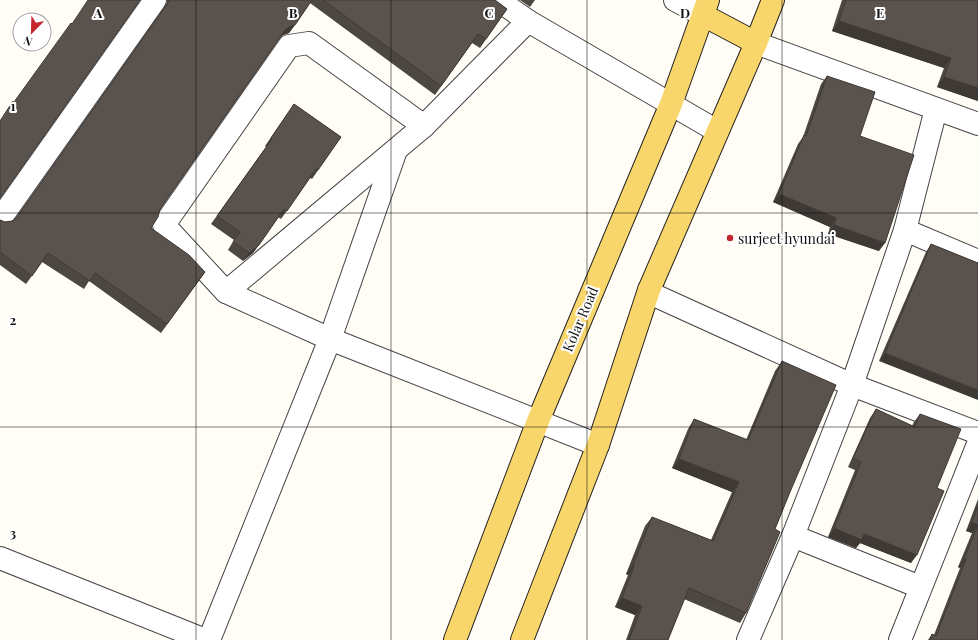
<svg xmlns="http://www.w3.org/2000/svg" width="978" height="640" viewBox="0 0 978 640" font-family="'Playfair Display',serif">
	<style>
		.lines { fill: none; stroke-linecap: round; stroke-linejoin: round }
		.minor-casing { stroke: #444; stroke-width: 24 }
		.major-casing { stroke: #222; stroke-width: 24 }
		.minor { stroke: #fff; stroke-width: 22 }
		.major { stroke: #f9d66b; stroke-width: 22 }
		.wall { fill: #4d4742 }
		.shaded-wall { fill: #3f3936 }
		.building { fill: #5a524d; stroke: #3f3936 }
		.grid { fill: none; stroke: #111; stroke-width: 1; stroke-opacity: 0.55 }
		.poi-dot { fill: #c4262e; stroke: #fff; stroke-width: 1.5 }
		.labels { text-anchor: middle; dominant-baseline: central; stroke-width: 4; stroke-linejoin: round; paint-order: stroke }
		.poi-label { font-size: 14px; fill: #111; stroke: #fff; text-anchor: start }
		.street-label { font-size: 14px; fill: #111; stroke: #fff }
		.grid-label { font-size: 13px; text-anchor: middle; font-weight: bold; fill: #111; stroke: #fff; stroke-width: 4; stroke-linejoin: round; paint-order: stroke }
	</style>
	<rect width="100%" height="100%" fill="#fffdf5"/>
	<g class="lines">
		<g class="minor-casing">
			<g id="minor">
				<polyline points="498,0 528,21 717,131"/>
				<polyline points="675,0 703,15"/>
				<polyline points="528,21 424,126 226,292 330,339 598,445"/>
				<polyline points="756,43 978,124"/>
				<polyline points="1,218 155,0"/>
				<polyline points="905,230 978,261"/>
				<polyline points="649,290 654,295 852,385 978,433"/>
				<polyline points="226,292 164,225 289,46 309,43 424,126"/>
				<polyline points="793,536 920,587"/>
				<polyline points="0,558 205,640"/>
				<polyline points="209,640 330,339 396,150"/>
				<polyline points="748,640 793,536 852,385 905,230 936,109"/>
				<polyline points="900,640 978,444"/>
			</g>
		</g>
		<g class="major-casing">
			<g id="major">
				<polyline points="703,15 756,43"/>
				<polyline points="455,640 538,421 671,104 708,0"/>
				<polyline points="522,640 598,445 649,290 756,43 773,0"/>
			</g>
		</g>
		<use href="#minor" class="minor"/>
		<use href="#major" class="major"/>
	</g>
	<g class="wall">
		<polygon points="167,0 495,0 507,9 480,48 472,43 435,95 310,3 289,33 283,35 279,39 160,209 151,228 205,272 161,333 89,281 84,289 42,262 26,284 0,265 0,220 5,222 12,221 17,217 165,7 167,2"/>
		<polygon points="520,0 535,0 530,7"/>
		<polygon points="842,0 978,0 978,101 937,87 944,68 832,31"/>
		<polygon points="827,76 860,136 879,251 828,234 830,227 773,202 798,144 803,137 821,84"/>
		<polygon points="294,104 341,137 312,179 310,178 281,219 278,217 253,253 243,261 228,250 234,240 211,224 266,147 265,146"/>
		<polygon points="931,244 978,263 879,361 926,252"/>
		<polygon points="782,361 790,492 775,529 746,613 740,623 684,599 668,640 626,640 635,615 615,607 628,575 626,574 645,526 652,517 711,540 732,492 672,468 688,429 694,419 746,440 775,371"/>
		<polygon points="876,409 912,426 914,422 920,414 937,488 911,563 860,543 856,548 828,537 855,470 848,467 870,418"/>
		<polygon points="978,499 978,640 928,640 932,634 934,635 960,568 958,567 972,533 966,531"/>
	</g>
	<g class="shaded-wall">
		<polygon points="839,21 951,58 944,68 832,31"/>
		<polygon points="295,25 289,33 283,35 279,39 285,30 289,27"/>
		<polygon points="944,77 978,88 978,101 937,87"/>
		<polygon points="779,194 836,218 830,227 773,202"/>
		<polygon points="834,225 885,243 879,251 828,234"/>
		<polygon points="259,245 253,253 243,261 249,253"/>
		<polygon points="885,353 978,390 978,400 879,361"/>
		<polygon points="679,459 739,482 732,492 672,468"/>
		<polygon points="972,522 978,525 972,533 966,531"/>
		<polygon points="834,528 864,534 917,555 911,563 860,543 856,548 828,537"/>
		<polygon points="964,559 966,559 960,568 958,567"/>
		<polygon points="633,565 634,566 628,575 626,574"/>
		<polygon points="622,598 642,606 635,615 615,607"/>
	</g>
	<g class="building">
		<polygon points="88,0 140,0 0,198 0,121 13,101 14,102 71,23 72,24"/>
		<polygon points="170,0 312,0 295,25 289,27 285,30 160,209 158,217 151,228 189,255 205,272 167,324 95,273 90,281 48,253 32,276 0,252 0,220 5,222 12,221 17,217"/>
		<polygon points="323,0 495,0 507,9 486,39 478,34 441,86"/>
		<polygon points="846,0 978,0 978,88 944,77 951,58 839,21"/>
		<polygon points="827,76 875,92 860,136 914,155 885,243 834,225 836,218 779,194 804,135 806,136"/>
		<polygon points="294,104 341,137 318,170 316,169 287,211 284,209 259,245 249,253 233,242 240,232 217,216 272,139 271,138"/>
		<polygon points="931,244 978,263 978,390 885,353"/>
		<polygon points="782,361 836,385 790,492 775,529 780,532 746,613 689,588 668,640 629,640 642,606 622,598 634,566 633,565 652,517 713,541 739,482 679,459 694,419 748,440"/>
		<polygon points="876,409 915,427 920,414 961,429 937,488 944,491 917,555 864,534 862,540 834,528 861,462 853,458"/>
		<polygon points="978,506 978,640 930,640 932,634 936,636 966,559 964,559 978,525 972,522"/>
	</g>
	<path class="grid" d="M196,0v640M391,0v640M587,0v640M782,0v640M0,213h978M0,427h978"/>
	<circle class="poi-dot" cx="730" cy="238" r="4"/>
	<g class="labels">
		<g class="poi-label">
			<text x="738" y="238">surjeet hyundai</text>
		</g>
		<g class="street-label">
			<text transform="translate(580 319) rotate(-67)">Kolar Road</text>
		</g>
	</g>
	<g class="grid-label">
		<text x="98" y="18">A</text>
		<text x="293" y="18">B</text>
		<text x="489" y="18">C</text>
		<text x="685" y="18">D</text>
		<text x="880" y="18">E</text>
		<text x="13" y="111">1</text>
		<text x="13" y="325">2</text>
		<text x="13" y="538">3</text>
	</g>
	<g transform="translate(32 32) rotate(203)"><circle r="19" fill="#ffffff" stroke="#a0a0a0"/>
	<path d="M0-3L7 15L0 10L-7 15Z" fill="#c4262e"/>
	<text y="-6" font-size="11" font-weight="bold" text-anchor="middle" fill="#111111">N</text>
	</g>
</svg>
